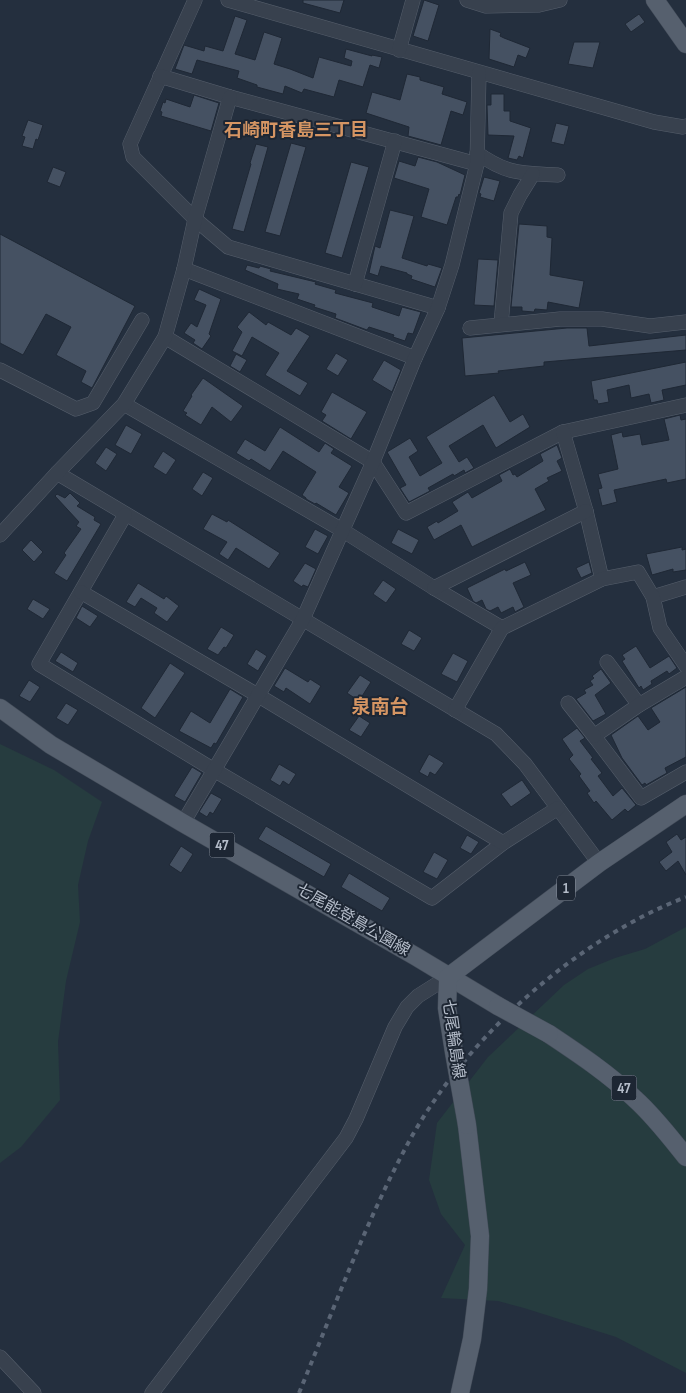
<svg xmlns="http://www.w3.org/2000/svg" width="686" height="1393" viewBox="0 0 686 1393" font-family="'Sofia Sans Condensed','Noto Sans JP',sans-serif">
	<style>
		.green { fill: #263c3f }
		.building { fill: #455162; stroke: #1f2835 }
		.lines { fill: none; stroke-linecap: round; stroke-linejoin: round }
		.minor-casing { stroke: #565f6c; stroke-width: 15 }
		.major-casing { stroke: #414a57; stroke-width: 19 }
		.minor { stroke: #38414e; stroke-width: 14 }
		.major { stroke: #56606e; stroke-width: 18 }
		.rail { stroke: #5a6575; stroke-width: 4; stroke-dasharray: 5 5; stroke-linecap: butt }
		.major-bridge-casing { stroke: #414a57; stroke-width: 19; stroke-linecap: butt }
		.major-bridge { stroke: #56606e; stroke-width: 18 }
		.labels { text-anchor: middle; dominant-baseline: central; stroke-width: 4; stroke-linejoin: round; paint-order: stroke }
		.shield { fill: #1d2633; stroke: #878f9c; stroke-width: 1 }
		.shield-label { font-size: 15px; font-weight: bold; fill: #b4bcc9 }
		.street-label { font-size: 16px; fill: #b4bcc9; stroke: #1d2633 }
		.neighbourhood-label { font-size: 18px; font-weight: bold; fill: #d59563; stroke: #1d2633 }
		.quarter-label { font-size: 19px; font-weight: bold; fill: #d59563; stroke: #1d2633 }
	</style>
	<rect width="100%" height="100%" fill="#242f3e"/>
	<g class="green">
		<polygon points="0,744 54,770 102,802 88,841 78,885 80,922 66,981 58,1042 60,1100 21,1147 0,1163"/>
		<polygon points="686,927 686,1373 616,1337 524,1308 498,1301 441,1298 465,1245 441,1214 429,1180 437,1123 488,1057 564,985 588,969 615,958 645,949"/>
	</g>
	<g class="building">
		<polygon points="303,0 344,0 340,13 303,3"/>
		<polygon points="424,0 439,5 428,41 413,36"/>
		<polygon points="639,14 645,22 631,32 625,24"/>
		<polygon points="235,16 247,20 235,54 255,60 264,32 282,38 274,64 290,69 313,78 319,57 351,66 352,61 344,58 346,49 372,56 372,55 382,57 379,68 370,65 363,87 339,80 334,97 304,89 302,93 285,86 283,94 257,87 257,85 237,78 239,71 197,60 192,74 175,69 184,45 204,51 205,46 223,51"/>
		<polygon points="490,29 501,33 500,36 504,38 530,48 526,58 518,55 514,67 489,59"/>
		<polygon points="574,42 600,42 593,68 568,64"/>
		<polygon points="407,74 420,77 420,80 444,87 442,94 467,102 463,115 451,111 441,145 408,136 409,127 366,113 372,92 400,100"/>
		<polygon points="491,94 504,94 504,111 510,111 510,121 531,128 523,158 519,156 517,160 508,158 514,136 488,135 487,105 491,105"/>
		<polygon points="194,95 219,103 211,131 161,116 162,112 160,111 163,102 165,103 166,99 190,107"/>
		<polygon points="28,120 43,125 38,140 36,139 33,149 22,146 25,137 22,136"/>
		<polygon points="556,123 569,126 564,145 551,142"/>
		<polygon points="291,143 306,147 280,236 265,232"/>
		<polygon points="256,144 268,147 244,232 232,229 251,164 250,163"/>
		<polygon points="418,157 437,162 465,175 460,195 459,194 458,197 456,197 447,225 421,217 429,189 394,178 399,161 415,166"/>
		<polygon points="351,162 369,167 342,258 325,253"/>
		<polygon points="53,167 66,172 60,187 47,182"/>
		<polygon points="484,177 500,181 494,201 480,197 481,194 479,193"/>
		<polygon points="390,210 414,216 402,258 427,266 428,264 442,268 435,287 411,279 412,276 407,274 407,273 381,266 378,276 369,273 375,246 380,248"/>
		<polygon points="519,224 547,226 547,237 552,238 550,275 584,281 579,308 548,302 547,310 535,309 534,312 522,311 522,307 511,307"/>
		<polygon points="0,234 135,306 92,388 81,382 86,371 56,355 71,327 46,314 23,355 0,343"/>
		<polygon points="478,259 498,260 494,306 474,305"/>
		<polygon points="247,265 259,268 260,266 271,269 270,271 316,282 315,284 336,290 335,293 373,303 372,307 399,316 402,307 421,312 413,334 408,333 405,341 393,337 394,335 369,327 367,330 335,318 336,314 314,307 315,305 297,299 299,294 277,289 278,284 245,270"/>
		<polygon points="199,289 221,299 209,334 211,336 202,349 193,343 195,340 184,333 191,323 197,327 206,305 194,300"/>
		<polygon points="249,312 266,325 268,322 291,335 296,328 310,336 287,371 308,383 300,396 265,375 279,353 252,337 242,356 232,351 242,332 237,327"/>
		<polygon points="567,328 587,328 589,346 686,335 686,350 544,362 544,366 498,371 499,373 465,376 462,338"/>
		<polygon points="336,353 348,360 338,376 326,369"/>
		<polygon points="236,354 247,360 240,372 230,366"/>
		<polygon points="384,360 401,370 392,392 372,380"/>
		<polygon points="686,362 686,385 662,390 664,400 651,403 649,394 631,398 629,385 607,390 609,402 598,404 597,400 594,400 591,381"/>
		<polygon points="203,378 243,406 231,422 212,407 201,425 185,415 187,413 183,411 192,396 191,395"/>
		<polygon points="332,392 367,412 351,439 322,421 326,415 321,412"/>
		<polygon points="494,395 510,422 523,414 530,427 496,448 483,425 449,446 459,462 467,457 474,468 465,473 464,470 454,476 453,474 428,488 430,491 409,502 400,488 406,485 387,452 410,438 418,451 409,457 420,476 442,463 426,437"/>
		<polygon points="680,415 681,420 686,419 686,479 667,483 666,479 614,490 617,502 602,506 598,489 602,488 598,474 618,469 611,435 622,432 623,437 640,434 642,445 669,440 664,419"/>
		<polygon points="126,425 142,434 131,454 115,445"/>
		<polygon points="280,427 319,452 325,443 334,449 331,453 352,466 339,487 349,493 336,515 316,503 315,504 306,499 306,498 302,495 316,472 283,451 270,471 251,459 249,461 236,453 245,439 265,451"/>
		<polygon points="557,445 562,458 557,461 562,471 547,478 549,481 535,489 546,510 472,547 461,525 434,540 427,527 437,521 438,523 458,511 452,502 468,492 472,498 502,481 499,475 510,469 513,475 515,474 517,477 543,461 540,454"/>
		<polygon points="106,447 117,454 106,471 95,463"/>
		<polygon points="163,451 176,460 166,475 153,467"/>
		<polygon points="203,472 213,478 202,496 192,489"/>
		<polygon points="70,493 80,503 77,506 95,517 94,520 101,524 67,581 54,573 66,555 64,553 81,529 76,526 79,522 55,496 57,494 65,498"/>
		<polygon points="212,514 227,522 228,520 280,553 269,569 236,548 228,560 219,554 227,542 203,529"/>
		<polygon points="315,529 328,536 318,554 305,547"/>
		<polygon points="398,529 419,540 412,554 391,543"/>
		<polygon points="31,540 43,552 34,562 22,550"/>
		<polygon points="682,547 682,550 686,549 686,570 673,572 673,569 652,575 646,554"/>
		<polygon points="525,562 531,575 513,583 524,607 515,612 513,607 501,613 498,607 490,611 486,609 482,600 476,603 473,601 467,588 505,569 506,571"/>
		<polygon points="589,562 592,573 581,578 576,568"/>
		<polygon points="305,563 316,569 308,587 303,585 302,587 293,581"/>
		<polygon points="383,580 396,589 386,603 373,594"/>
		<polygon points="138,583 164,599 166,596 179,606 167,622 154,613 157,608 141,598 135,607 126,602"/>
		<polygon points="33,599 50,609 43,619 27,609"/>
		<polygon points="82,606 98,616 90,627 76,618"/>
		<polygon points="221,627 234,635 226,648 224,647 218,655 207,649"/>
		<polygon points="409,630 422,638 414,651 401,644"/>
		<polygon points="636,646 650,668 669,656 677,668 669,674 667,671 651,681 652,684 643,690 641,686 639,688 622,661 625,659 622,655"/>
		<polygon points="256,649 267,656 258,671 247,664"/>
		<polygon points="61,652 78,663 73,672 55,661"/>
		<polygon points="453,653 468,661 457,682 441,674"/>
		<polygon points="170,663 185,673 155,718 141,708"/>
		<polygon points="285,668 308,682 310,679 321,686 310,704 286,688 284,692 274,686"/>
		<polygon points="601,669 611,683 595,695 606,714 593,721 576,699 586,693 584,690 593,685 590,681 594,678 592,676"/>
		<polygon points="360,675 371,682 359,701 347,693"/>
		<polygon points="29,680 40,687 30,702 19,696"/>
		<polygon points="686,687 686,757 665,768 667,773 646,785 645,783 642,785 622,758 611,735 638,716 648,730 660,722 651,708"/>
		<polygon points="230,689 243,697 216,744 214,743 211,748 179,731 191,711 210,723"/>
		<polygon points="66,703 78,710 68,725 56,718"/>
		<polygon points="359,716 370,723 361,737 349,730"/>
		<polygon points="577,728 585,738 580,741 593,758 591,759 602,773 598,776 613,796 622,788 636,805 628,812 625,809 612,820 596,801 594,803 587,793 590,791 579,776 581,774 569,759 573,755 562,739"/>
		<polygon points="429,754 444,763 435,775 430,772 428,777 419,772"/>
		<polygon points="279,764 296,774 289,785 283,781 280,786 270,780"/>
		<polygon points="192,767 202,773 185,802 174,796"/>
		<polygon points="522,780 531,793 511,807 501,794"/>
		<polygon points="211,793 222,799 213,814 210,812 207,817 199,812"/>
		<polygon points="266,826 331,864 324,877 258,839"/>
		<polygon points="677,834 681,840 686,837 686,875 678,861 666,871 659,862 672,852 666,842"/>
		<polygon points="467,835 479,842 471,854 460,848"/>
		<polygon points="181,846 193,854 181,873 169,865"/>
		<polygon points="434,852 448,860 437,879 423,872"/>
		<polygon points="349,873 390,898 382,911 341,887"/>
	</g>
	<g class="lines">
		<g class="minor-casing">
			<g id="minor">
				<polyline points="195,0 130,144 133,157 195,219 228,247 438,308"/>
				<polyline points="228,0 654,122 683,127 686,126"/>
				<polyline points="467,0 486,6 539,5 560,0"/>
				<polyline points="399,50 413,0"/>
				<polyline points="160,76 230,97 477,164"/>
				<path d="M477,153c31,22 45,20 81,22"/>
				<polyline points="184,269 415,358"/>
				<polyline points="355,284 395,141"/>
				<polyline points="501,324 511,213 520,195 533,174"/>
				<polyline points="470,328 560,319 602,319 650,326 686,322"/>
				<polyline points="165,337 373,462 406,513 563,432 686,405"/>
				<polyline points="0,370 76,409 93,403 142,320"/>
				<polyline points="124,404 342,530 434,588 502,628"/>
				<polyline points="563,432 586,511 602,579"/>
				<polyline points="57,473 496,734 525,764 599,863"/>
				<polyline points="125,515 39,664 214,770 432,898 503,843 558,808"/>
				<polyline points="0,535 57,473 124,404 165,337 184,269 195,219 230,97"/>
				<polyline points="434,588 586,511"/>
				<polyline points="81,592 259,696 503,843"/>
				<polyline points="653,597 686,587"/>
				<polyline points="607,662 639,705"/>
				<polyline points="686,677 639,705 594,736 641,798 686,772"/>
				<polyline points="568,703 594,736"/>
				<polyline points="455,710 502,628 602,579 638,572 653,597 660,628 686,666"/>
				<polyline points="183,823 303,619 373,462 415,358 438,308 452,265 477,164 479,73"/>
				<polyline points="0,1357 34,1393"/>
				<polyline points="152,1393 346,1138 356,1119 395,1027 407,1007 418,996 448,977"/>
			</g>
		</g>
		<g class="major-casing">
			<g id="major">
				<polyline points="655,0 686,44"/>
				<polyline points="0,708 51,745 183,823 415,956 498,1006"/>
				<path d="M549,1034c30,20 60,40 86,65 19,17 35,38 51,58"/>
				<polyline points="454,1052 447,1008 448,977 599,863 686,804"/>
				<polyline points="460,1393 472,1339 478,1289 480,1236 467,1125"/>
			</g>
		</g>
		<use href="#minor" class="minor"/>
		<use href="#major" class="major"/>
		<path class="rail" d="M299,1393c34,-82 65,-167 107,-246 56,-106 168,-207 280,-250"/>
		<g class="major-bridge-casing">
			<g id="major-bridge">
				<polyline points="498,1006 549,1034"/>
				<polyline points="454,1052 467,1125"/>
			</g>
		</g>
		<use href="#major-bridge" class="major-bridge"/>
	</g>
	<g class="labels">
		<g class="shield">
			<rect x="209.5" y="832.5" width="25" height="25" rx="4"/>
			<rect x="557" y="875.5" width="18" height="25" rx="4"/>
			<rect x="611.5" y="1075.5" width="25" height="25" rx="4"/>
		</g>
		<g class="shield-label">
			<text x="222" y="845">47</text>
			<text x="566" y="888">1</text>
			<text x="624" y="1088">47</text>
		</g>
		<g class="street-label">
			<text transform="translate(353 920) rotate(30)">七尾能登島公園線</text>
			<text transform="translate(453 1039) rotate(82)">七尾輪島線</text>
		</g>
		<g class="neighbourhood-label">
			<text x="296" y="130">石崎町香島三丁目</text>
		</g>
		<g class="quarter-label">
			<text x="380" y="707">泉南台</text>
		</g>
	</g>
</svg>
